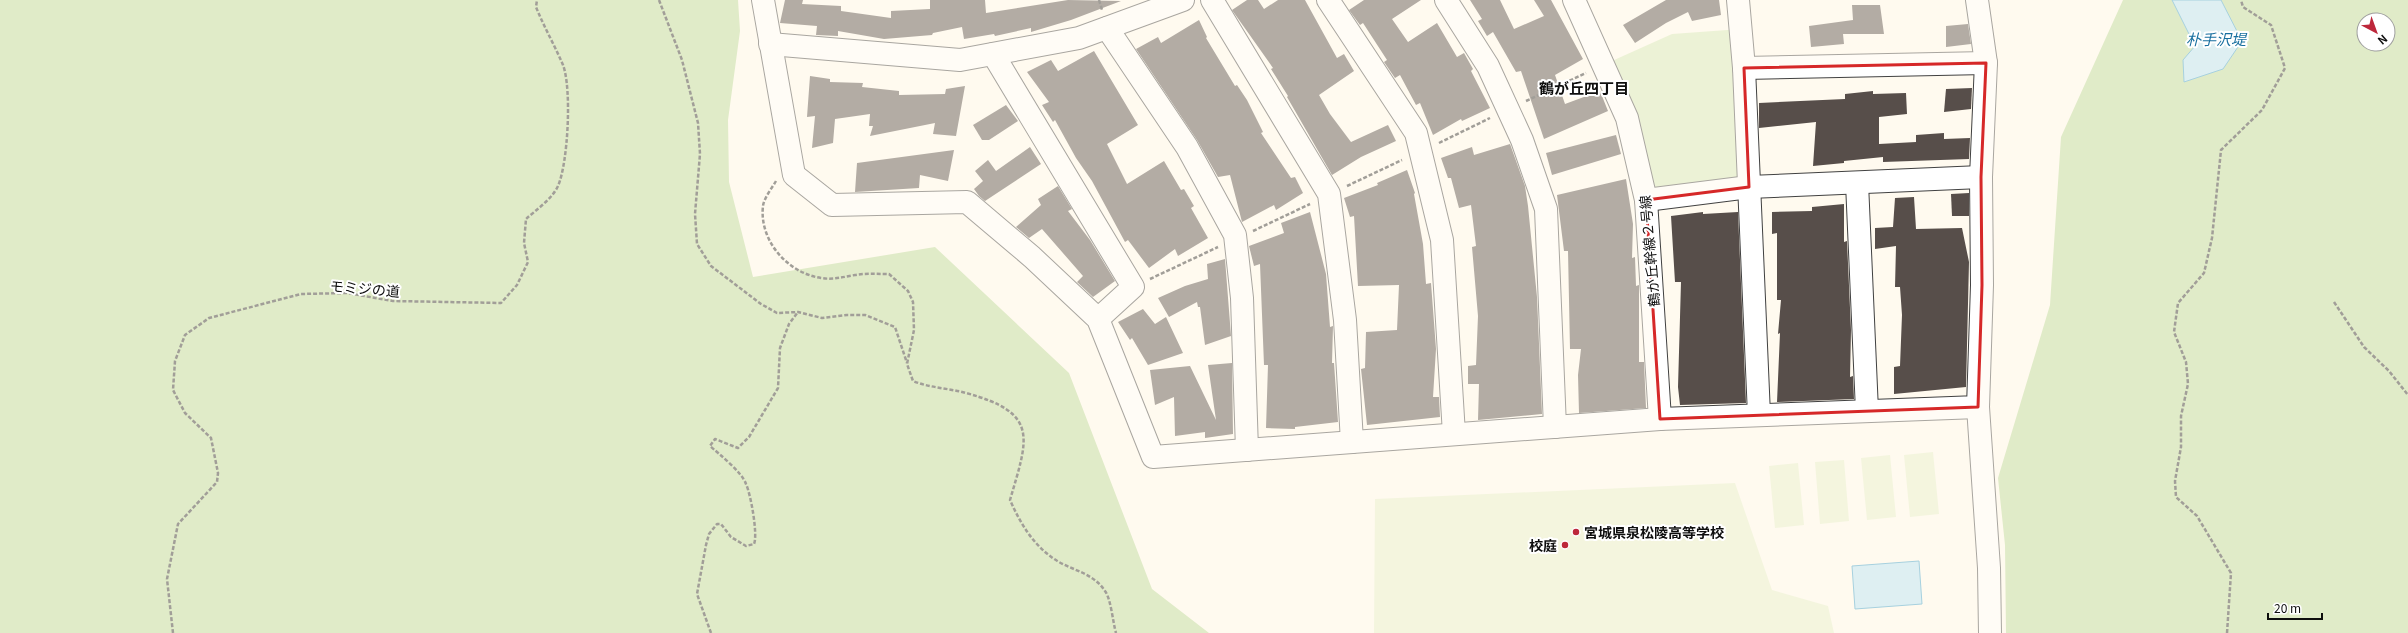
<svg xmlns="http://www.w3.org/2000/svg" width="2408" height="633" viewBox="0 0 2408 633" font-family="Georgia,'Noto Sans JP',serif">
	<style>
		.green { fill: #d6e9b9 }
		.forest { fill: #bbd999; fill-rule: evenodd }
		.pitch { fill: #e6f0cb }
		.water { fill: #b5e3f5; stroke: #3c9fcc }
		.building { fill: #574e4a }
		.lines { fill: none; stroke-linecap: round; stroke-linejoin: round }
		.minor-casing { stroke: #414141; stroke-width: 24 }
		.path { stroke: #303030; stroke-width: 2.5; stroke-dasharray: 4 2; stroke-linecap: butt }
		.minor { stroke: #fff; stroke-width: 22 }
		.marked { fill: none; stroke: #d62828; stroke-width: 3; stroke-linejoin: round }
		.poi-dot { fill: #bd273b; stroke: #fff; stroke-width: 1.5 }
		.labels { text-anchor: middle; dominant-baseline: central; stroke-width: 4; stroke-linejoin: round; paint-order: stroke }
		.street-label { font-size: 14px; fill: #0e0e0e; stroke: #fff }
		.poi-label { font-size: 14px; font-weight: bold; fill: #0e0e0e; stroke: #fff; text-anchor: start }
		.water-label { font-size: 15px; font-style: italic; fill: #186f9f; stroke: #fff }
		.neighbourhood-label { font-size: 15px; font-weight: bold; fill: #0e0e0e; stroke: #fff }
	</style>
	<rect width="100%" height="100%" fill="#fffaef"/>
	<polygon class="green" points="1741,29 1749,187 1646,200 1603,65 1672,34"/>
	<g class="forest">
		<polygon points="0,0 738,0 740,31 728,120 729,182 753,277 935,247 1069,373 1152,589 1209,633 0,633"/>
		<path d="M2123,0h285v633h-402l-1,-88 -7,-67 52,-173 11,-168zM2364,20h24v24h-24z"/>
	</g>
	<g class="pitch">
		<polygon points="1933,452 1939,514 1910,517 1904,455"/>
		<polygon points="1890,455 1896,517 1867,520 1861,458"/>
		<polygon points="1844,460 1849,521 1820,524 1815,462"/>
		<polygon points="1798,463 1804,525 1775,528 1769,466"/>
		<polygon points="1735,483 1772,590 1828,606 1834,633 1374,633 1375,499"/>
	</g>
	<g class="water">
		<polygon points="2172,0 2221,0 2242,41 2223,69 2184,82 2183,60 2195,46"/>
		<polygon points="1919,561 1922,604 1855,609 1852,566"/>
	</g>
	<g class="building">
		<polygon points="785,0 803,0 802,4 841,6 841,11 891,18 891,11 930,9 930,0 985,0 986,13 1068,0 1121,1 1071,20 1031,32 1031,28 995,36 994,34 964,39 962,27 933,33 932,35 884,39 838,31 838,36 816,35 817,26 780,23"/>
		<polygon points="1247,0 1258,0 1264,9 1278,0 1305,0 1337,58 1344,54 1354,71 1319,95 1330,114 1351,142 1388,125 1396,141 1361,157 1332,175 1287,97 1288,96 1271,69 1273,68 1232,10"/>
		<polygon points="1364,0 1421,0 1392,19 1408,42 1437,23 1457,57 1464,53 1473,69 1471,71 1490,108 1462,121 1461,119 1433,135 1420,103 1416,105 1400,75 1395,78 1384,62 1387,60 1363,23 1360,25 1349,10"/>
		<polygon points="1470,0 1500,0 1514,29 1544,16 1534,0 1551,0 1583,59 1555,75 1565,104 1600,91 1608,111 1544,139 1521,71 1516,72 1493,32 1487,36 1478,21 1482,19"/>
		<polygon points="1666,0 1719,0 1721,15 1692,21 1688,12 1666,23 1635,43 1623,25"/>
		<polygon points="1852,5 1880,5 1884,34 1843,34 1844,44 1811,47 1809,26 1853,20"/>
		<polygon points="1199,20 1207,37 1206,38 1235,86 1237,85 1247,100 1263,132 1261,133 1291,178 1295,177 1303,193 1276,210 1274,205 1242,222 1230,175 1218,177 1197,140 1136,49 1158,37 1161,43"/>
		<polygon points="1968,24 1971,44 1946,47 1946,26"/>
		<polygon points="1094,51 1138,125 1107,144 1127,184 1164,161 1181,190 1184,189 1194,206 1191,208 1208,238 1178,256 1175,249 1149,268 1128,240 1125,242 1092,181 1076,158 1055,120 1053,122 1042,105 1049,102 1027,72 1051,60 1058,71"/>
		<polygon points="810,76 830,79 830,82 863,83 862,87 899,91 899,95 945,94 946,89 965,86 956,136 933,134 935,123 870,136 873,126 869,126 870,114 835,119 833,143 812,148 815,116 807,117"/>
		<polygon points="1972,88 1971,109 1944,112 1946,89"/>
		<polygon points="1873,91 1873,94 1906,93 1907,114 1879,117 1879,144 1916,142 1916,135 1944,133 1944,139 1970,138 1969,159 1883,162 1883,157 1844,161 1844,163 1813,166 1816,122 1759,128 1759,103 1845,99 1845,94"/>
		<polygon points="1006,105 1018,121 989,140 982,140 973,125"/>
		<polygon points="1616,135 1621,154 1552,175 1546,153"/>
		<polygon points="1510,144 1525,186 1528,206 1537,297 1542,414 1478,420 1479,384 1468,384 1468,366 1476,365 1478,316 1472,247 1476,246 1471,205 1459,208 1451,178 1448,178 1441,158 1472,147 1474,155"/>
		<polygon points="1030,147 1041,164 985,201 979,196 974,189 983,181 975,171 988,160 996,171"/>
		<polygon points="954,150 948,181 920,175 919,188 855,192 857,163"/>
		<polygon points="1407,170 1415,193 1414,194 1423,244 1426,284 1431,283 1436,349 1433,397 1439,397 1440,417 1367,425 1361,369 1365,368 1366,332 1397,330 1399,285 1358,286 1354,216 1350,217 1344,198 1378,185 1377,183"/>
		<polygon points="1626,179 1633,224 1632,258 1635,257 1636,286 1639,285 1639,362 1644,362 1646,408 1579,413 1578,375 1581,349 1570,349 1568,251 1564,251 1557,195"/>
		<polygon points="1058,186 1072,209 1068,211 1090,240 1115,281 1093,297 1077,282 1083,276 1042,229 1029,238 1016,227 1041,205 1038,199"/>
		<polygon points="1969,193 1969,216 1952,216 1951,194"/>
		<polygon points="1914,197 1916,229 1962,228 1969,262 1966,387 1894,394 1894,367 1900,366 1902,315 1900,287 1895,287 1896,246 1875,249 1875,228 1893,227 1895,198"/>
		<polygon points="1844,204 1844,242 1847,241 1851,330 1850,377 1853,376 1854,399 1777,402 1780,333 1778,334 1781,300 1777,300 1777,233 1772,234 1772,212 1812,211 1812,207"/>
		<polygon points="1310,212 1326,274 1330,327 1333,326 1332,363 1334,363 1338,422 1295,427 1295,429 1266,428 1268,365 1264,365 1260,264 1254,266 1249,246 1284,233 1281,223"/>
		<polygon points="1703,212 1703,214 1738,212 1746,403 1680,405 1678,387 1681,282 1675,282 1671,216"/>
		<polygon points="1225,259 1231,336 1205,345 1200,307 1198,307 1197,302 1169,317 1158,298 1185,286 1208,279 1207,264"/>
		<polygon points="1143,309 1155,324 1166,317 1183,353 1148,365 1132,338 1130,340 1118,322"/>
		<polygon points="1232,363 1233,434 1205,438 1205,432 1175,436 1174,397 1155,405 1150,370 1190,366 1216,420 1208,365"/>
	</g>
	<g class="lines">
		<g class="minor-casing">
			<g id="minor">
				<polyline points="763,0 794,175 832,205 967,202 1032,257 1098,319 1153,457 1660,419 1978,407 1982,285 1981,177 1986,63 1977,0"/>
				<polyline points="1212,0 1329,194 1345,320 1352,442"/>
				<polyline points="1328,0 1416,133 1442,240 1454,434"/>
				<polyline points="1446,0 1488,66 1522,140 1546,209 1555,427"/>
				<polyline points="1574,0 1627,118 1646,200 1660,419"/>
				<polyline points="1738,0 1744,68 1759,415"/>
				<polyline points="1107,28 1187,147 1235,235 1242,298 1247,450"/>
				<polyline points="770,44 960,60 1079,38 1183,0"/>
				<polyline points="993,54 1133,287 1098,319"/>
				<polyline points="1744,68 1986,63"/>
				<polyline points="1857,183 1867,411"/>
				<polyline points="1646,200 1749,187 1981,177"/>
				<polyline points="1978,407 1989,568 1990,633"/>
			</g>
		</g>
		<g class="path">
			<polyline points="659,0 682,60 698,123 700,154 695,214 697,244 711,266 761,304 777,313 798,312 822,318 847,315 865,315 895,327 907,363"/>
			<polyline points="1099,0 1102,10"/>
			<polyline points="1526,101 1586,73"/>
			<polyline points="1439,143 1490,118"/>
			<path d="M776,181c-4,7 -12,17 -13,25 -4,34 24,67 58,72 12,2 22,-1 34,-3 11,-2 22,-1 34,-1l19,17 5,11 1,28 -7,34 6,17c17,7 35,7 53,12 74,20 62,45 44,107 11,25 25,48 49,62 16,9 35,12 46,29 6,8 8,32 11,42"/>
			<polyline points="1347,186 1402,160"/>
			<polyline points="1253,231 1310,204"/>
			<polyline points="1150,279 1218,247"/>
			<polyline points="2334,302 2364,347 2389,371 2408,395"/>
			<path d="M173,633l-6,-54 11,-55 39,-42 1,-9 -7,-35 -26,-25 -12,-23 2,-29 10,-26 24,-17 92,-24 46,-1 46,8 108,2 16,-18 11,-23 -4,-19 2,-24c10,-9 26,-20 32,-33 10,-23 14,-97 5,-121 -8,-19 -19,-38 -27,-58l1,-7"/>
			<path d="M711,633l-14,-39 9,-49 3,-11 8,-10h4l10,13 15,9 8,-2c4,-9 -3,-49 -8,-60 -4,-12 -27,-30 -36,-38l5,-7 23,9 11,-11 29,-49 2,-40 9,-24 9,-12"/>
			<polyline points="2227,633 2231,573 2197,516 2176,497 2175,481 2181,447 2181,416 2188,384 2186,362 2174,332 2178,303 2204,273 2212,238 2221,150 2262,110 2285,68 2271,25 2243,7 2241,0"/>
		</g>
		<use href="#minor" class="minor"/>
	</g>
	<path d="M0 0H2408V633H0ZM1986,63l-5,114 1,108 -4,122 -318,12 -14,-219 103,-13 -5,-119z" fill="#fffaef" fill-opacity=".55" fill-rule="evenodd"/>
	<path class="marked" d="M1986,63l-5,114 1,108 -4,122 -318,12 -14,-219 103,-13 -5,-119z"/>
	<g class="poi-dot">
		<circle cx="1576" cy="532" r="4"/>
		<circle cx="1565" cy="545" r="4"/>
	</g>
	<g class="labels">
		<g class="street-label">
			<text transform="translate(1649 251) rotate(-95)">鶴が丘幹線２号線</text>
			<text transform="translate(365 288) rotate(5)">モミジの道</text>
		</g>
		<g class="poi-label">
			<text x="1584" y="532">宮城県泉松陵高等学校</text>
			<text x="1557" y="545" text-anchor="end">校庭</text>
		</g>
		<g class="water-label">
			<text x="2216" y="38">朴手沢堤</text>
		</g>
		<g class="neighbourhood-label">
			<text x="1584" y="87">鶴が丘四丁目</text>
		</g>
	</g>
	<g transform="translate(2376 32) rotate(139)"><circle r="19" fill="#ffffff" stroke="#9f9f9f"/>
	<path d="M0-3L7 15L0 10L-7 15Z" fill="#bd273b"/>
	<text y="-6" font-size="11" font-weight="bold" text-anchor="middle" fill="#0e0e0e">N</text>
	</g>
	<path d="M2268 613v6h54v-6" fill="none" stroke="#0e0e0e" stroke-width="2"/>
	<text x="2274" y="613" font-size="12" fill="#0e0e0e" stroke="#ffffff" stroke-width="3" paint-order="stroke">20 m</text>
</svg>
